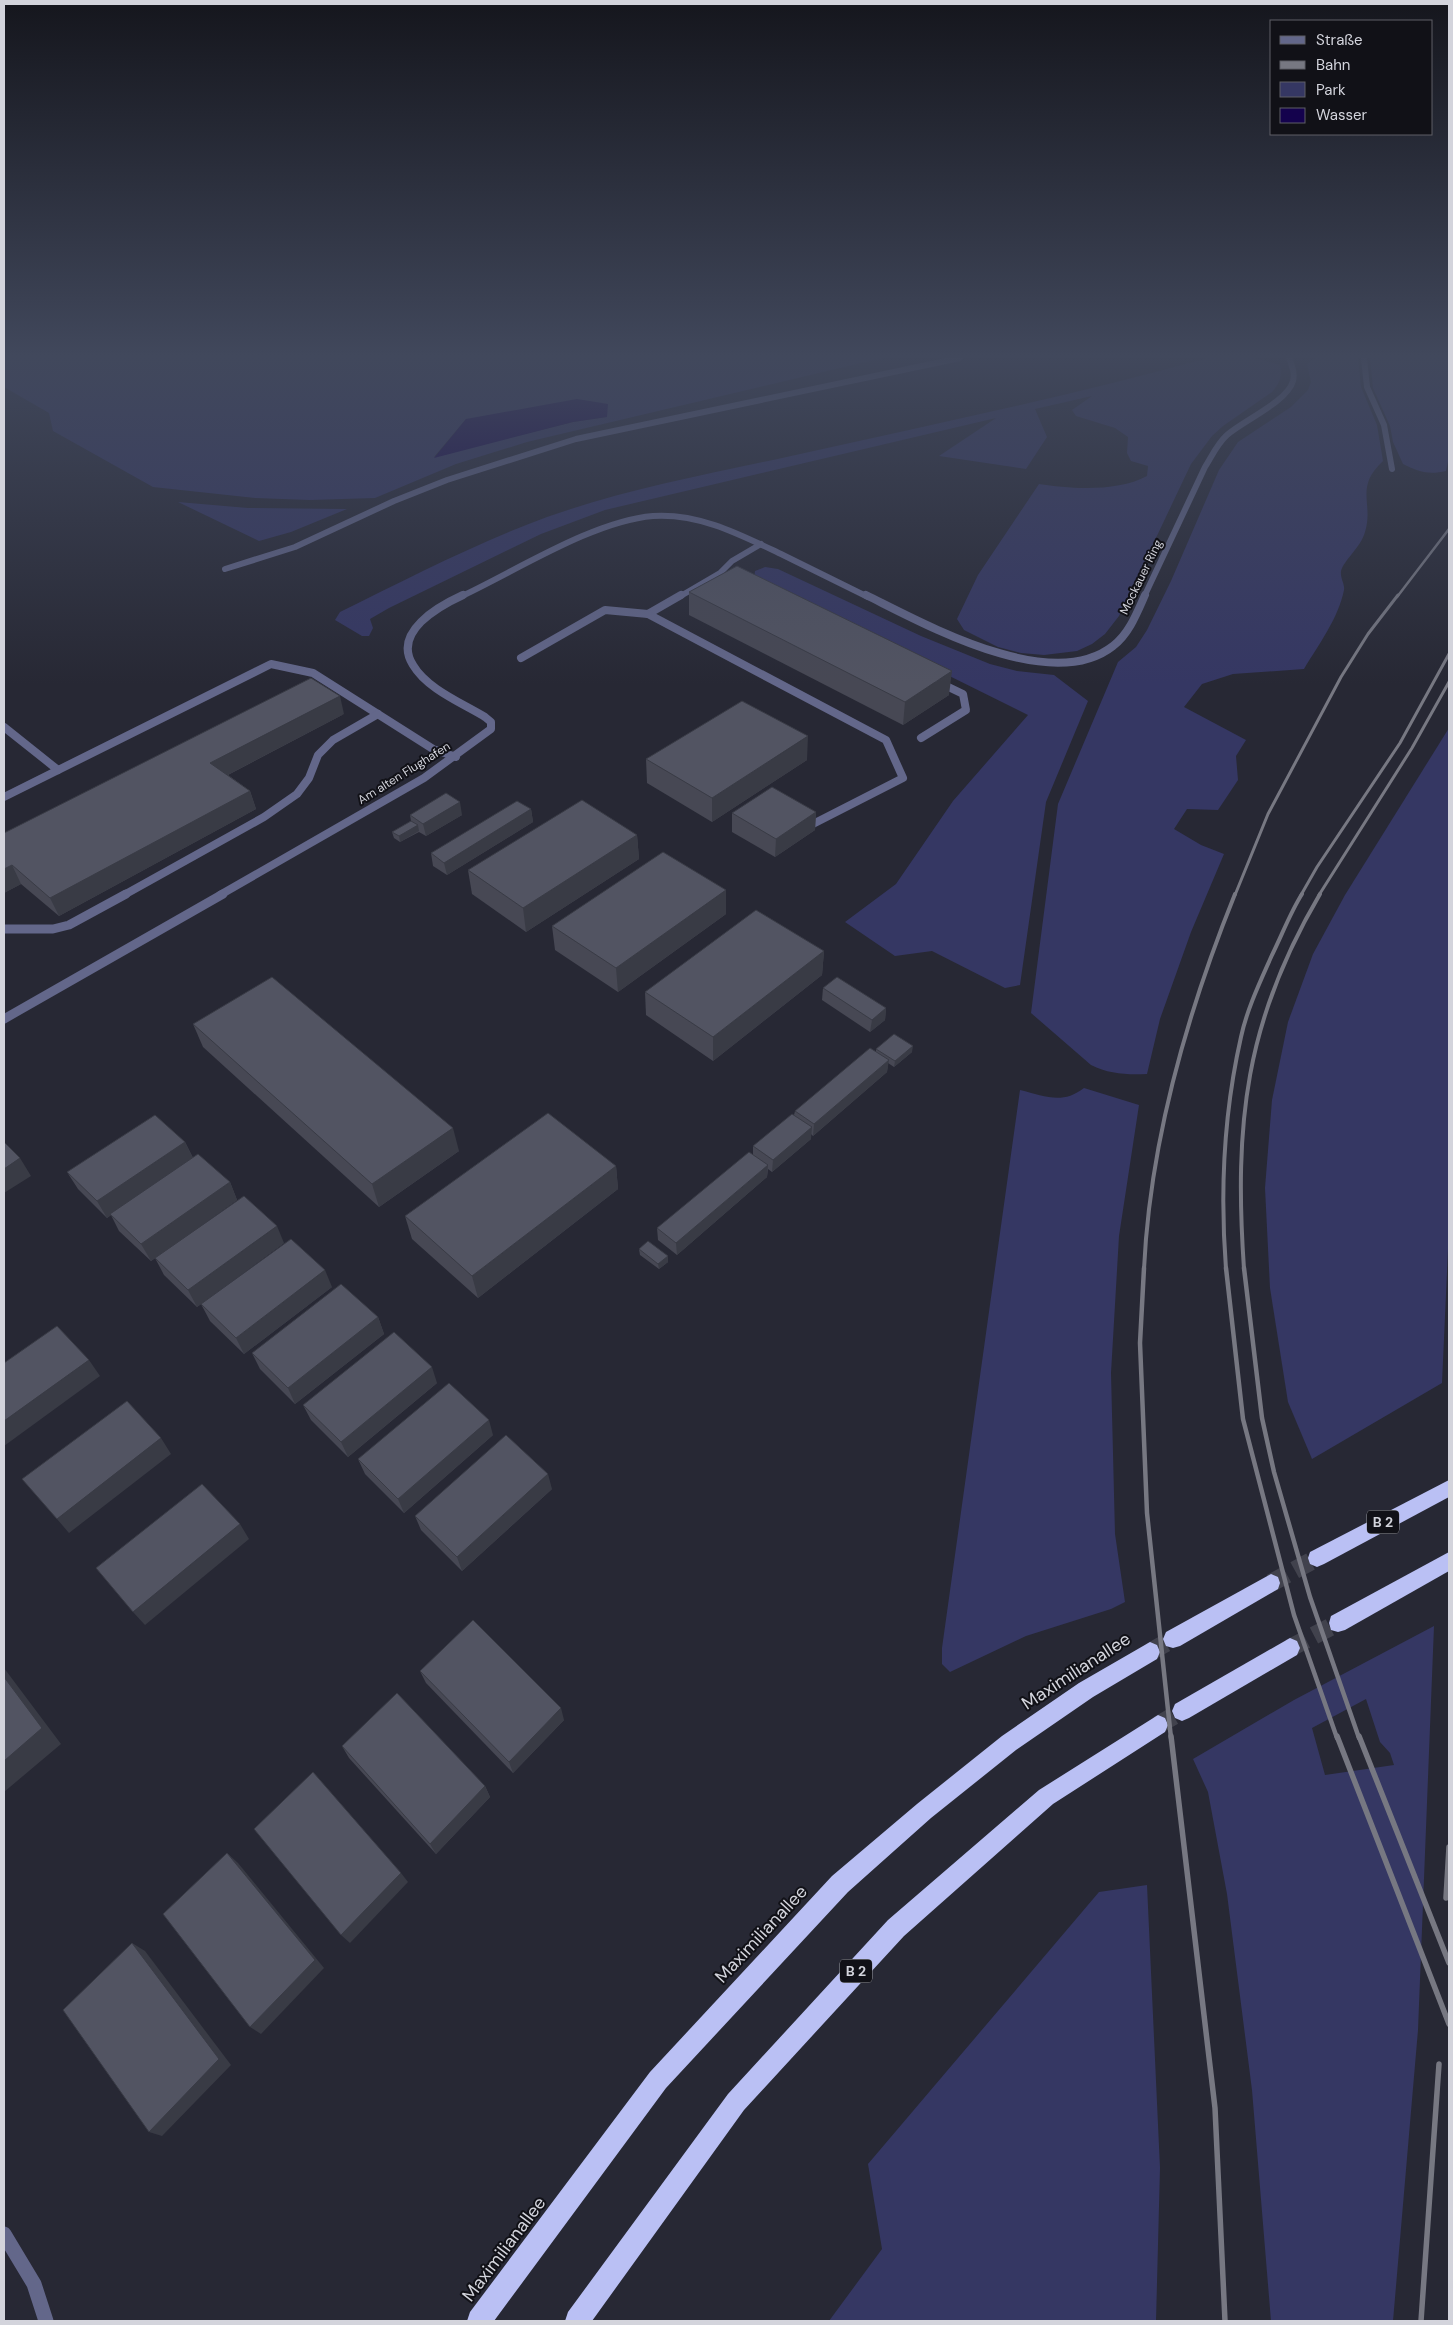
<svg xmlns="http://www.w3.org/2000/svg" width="1453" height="2325" viewBox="0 0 1453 2325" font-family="'DM Sans',sans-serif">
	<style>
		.green { fill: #353763; fill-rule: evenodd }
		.water { fill: #14024d }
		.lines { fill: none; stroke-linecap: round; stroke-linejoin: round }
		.highway-tunnel { stroke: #41424d; stroke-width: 18; stroke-dasharray: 18 9; stroke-linecap: butt }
		.lane-far2 { stroke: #63678a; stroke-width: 6 }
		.lane-far1 { stroke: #63678a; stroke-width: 8 }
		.lane { stroke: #63678a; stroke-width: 9 }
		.street-far3 { stroke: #63678a; stroke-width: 6 }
		.street-far2 { stroke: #63678a; stroke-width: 8 }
		.street-far1 { stroke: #63678a; stroke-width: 9 }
		.street { stroke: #63678a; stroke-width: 15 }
		.highway { fill: #bac0f4; fill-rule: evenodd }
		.rail-far4 { stroke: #777882; stroke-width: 2.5 }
		.rail-far3 { stroke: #777882; stroke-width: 3 }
		.rail-far2 { stroke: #777882; stroke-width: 4 }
		.rail-far1 { stroke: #777882; stroke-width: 4.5 }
		.rail { stroke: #777882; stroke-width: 5.5 }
		.wall { fill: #474854 }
		.shaded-wall { fill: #393b45 }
		.building { fill: #525462; stroke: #393b45 }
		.labels { text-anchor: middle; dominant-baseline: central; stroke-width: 4; stroke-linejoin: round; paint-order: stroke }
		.far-street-label { font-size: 12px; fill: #d3d4dc; stroke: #111117 }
		.shield { fill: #111117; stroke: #999aa1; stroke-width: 1 }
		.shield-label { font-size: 14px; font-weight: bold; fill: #d3d4dc }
		.near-street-label { font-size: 18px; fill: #d3d4dc; stroke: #111117 }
	</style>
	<rect width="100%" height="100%" fill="#272834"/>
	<g class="green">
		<path d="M4,358h878l-355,84 -71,22 -81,34 -65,2 -55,-2 -102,-11 -100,-56 -4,-18 -45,-26zM606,417l-33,5 -139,35 32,-38z"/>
		<path d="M1208,358h46l26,7c2,12 0,18 -8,27l-49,34 -11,10 -21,28 -72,152 -14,18 -13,10 -15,7 -33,4 -23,-2 -23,-6 -34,-17 -7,-11 21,-44 61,-91c32,5 79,8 108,-8l1,-10 -17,-5 -4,-8 1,-16 -13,-9 -39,-12 -4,-6 20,-14 -57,13 12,28 -21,32 -87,-13 57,-38 -391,92 -64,24 -152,74 -19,11 3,9 -4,8h-7l-27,-16 5,-8c67,-33 136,-69 207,-95 79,-28 162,-43 244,-61 139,-31 280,-60 417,-98z"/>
		<path d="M1315,358h43l3,29 16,38 6,36c-29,27 -9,42 -18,71 -4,15 -21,28 -24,39 -1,7 4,13 3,19 -6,29 -25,54 -40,79l-71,5 -31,10 -18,23 62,33 -10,16 2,24 -20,30 -31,-1 -13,20 27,16 23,9 -33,78 -31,87 -13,55c-20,1 -38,0 -56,-9l-60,-52 27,-209 60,-142 18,-15 11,-17 24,-49 48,-111 19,-28 53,-35 17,-17 3,-8 -4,-18z"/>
		<path d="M1370,358h79v99l-3,14c-17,4 -27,1 -43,-7l-10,-22 -3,-16 -17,-38z"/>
		<polygon points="178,502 248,508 347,509 291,532 259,541"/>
		<polygon points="765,567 778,569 921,636 990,664 1017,671 1054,675 1088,701 1046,802 1020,985 1005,988 932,951 895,956 845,922 896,884 953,801 1028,715 754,579 755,571"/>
		<polygon points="1449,728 1449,1227 1442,1383 1312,1459 1288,1402 1270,1288 1265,1188 1272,1100 1288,1022 1313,954 1345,895"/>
		<path d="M1084,1088l55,17 -20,131 -8,137 4,161 10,68 -14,7 -85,27 -76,36 -8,-8v-16l78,-558c25,6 42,15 64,-2z"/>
		<path d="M1434,1626l-16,404 -25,291h-122l-19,-231 -25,-196 -19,-102 -15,-33 101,-59zM1366,1699l14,43 10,11 4,12 -69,10 -13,-47z"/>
		<polygon points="1147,1885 1160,2168 1156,2321 829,2321 882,2249 868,2164 1099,1892"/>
	</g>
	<polygon class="water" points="577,399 608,404 607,417 573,422 434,458 466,419"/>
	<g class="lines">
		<g class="highway-tunnel">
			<polyline points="1271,1583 1317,1558"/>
			<polyline points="1290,1648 1338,1623"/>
			<polyline points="1150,1652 1173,1639"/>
			<polyline points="1158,1725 1182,1711"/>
		</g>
		<g class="lane-far2">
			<polyline points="1364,358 1367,387 1384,425 1392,469"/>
			<polyline points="679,597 720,573 732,561 761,544"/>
		</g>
		<g class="lane-far1">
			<polyline points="681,595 648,614 886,740 903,778 809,826"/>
			<polyline points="521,658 605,610 648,614"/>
			<polyline points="4,727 58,770"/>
			<polyline points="921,738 966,710 963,694 938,682"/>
			<polyline points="4,797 271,664 313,673 433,749 456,757"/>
			<polyline points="124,895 264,817 297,794 309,778 318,755 333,740 378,714"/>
		</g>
		<polyline class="lane" points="4,929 53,929 69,925 126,894"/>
		<g class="street-far3">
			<polyline points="225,569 295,547 394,501 447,480 576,439 960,358"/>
			<path d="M460,597c56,-26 133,-76 193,-81 47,-3 88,19 130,39 28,14 57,28 85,42"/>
			<path d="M1144,597l61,-130c7,-11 12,-23 22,-32 17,-15 60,-33 66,-54 2,-8 -1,-15 -4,-23"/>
		</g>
		<g class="street-far2">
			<path d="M866,595c59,29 185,100 247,51 16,-12 24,-33 32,-51"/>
			<path d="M220,895l204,-117 67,-49v-7l-6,-5c-23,-14 -58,-28 -72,-52 -21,-33 26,-59 50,-70"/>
		</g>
		<polyline class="street-far1" points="4,1019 223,894"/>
		<polyline class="street" points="4,2234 34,2284 46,2321"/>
		<g class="highway">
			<polygon points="1449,1480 1449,1497 1324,1564 1317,1567 1310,1564 1308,1558 1310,1552"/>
			<polygon points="1449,1552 1449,1571 1345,1630 1338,1632 1331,1630 1329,1623 1331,1616"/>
			<polygon points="1271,1574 1278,1577 1280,1583 1278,1589 1180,1646 1173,1648 1166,1646 1163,1639 1166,1632"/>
			<polygon points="1290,1638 1297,1641 1300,1648 1297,1655 1189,1718 1182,1721 1175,1718 1172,1711 1175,1704"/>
			<polygon points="1150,1642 1157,1645 1160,1652 1157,1659 1093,1697 1016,1750 931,1818 848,1892 666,2088 494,2321 467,2321 470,2312 650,2072 832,1876 917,1804 1002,1736 1079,1683"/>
			<polygon points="1158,1715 1165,1718 1168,1725 1165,1732 1053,1804 904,1936 744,2110 592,2321 565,2321 568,2312 728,2094 888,1920 1039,1790"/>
		</g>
		<polyline class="rail-far4" points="1397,597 1449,529"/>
		<g class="rail-far3">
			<polyline points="1235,895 1268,814 1341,677 1368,634 1398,595"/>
			<polyline points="1301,895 1317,867 1400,743 1449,654"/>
			<polyline points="1319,895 1412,748 1449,682"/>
		</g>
		<g class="rail-far2">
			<path d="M1144,1269c6,-129 43,-256 91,-375"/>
			<path d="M1226,1269c-6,-77 -2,-157 15,-232 6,-28 19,-55 31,-82 10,-20 18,-42 30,-61"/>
			<path d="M1244,1269c-10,-145 1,-248 76,-375"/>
		</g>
		<g class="rail-far1">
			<polyline points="1144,1268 1140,1343 1147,1513 1171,1738"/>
			<polyline points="1226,1268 1243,1419 1294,1615 1337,1738"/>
			<polyline points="1244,1268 1262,1418 1274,1472 1310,1597 1359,1738"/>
		</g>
		<g class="rail">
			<polyline points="1171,1736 1215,2108 1225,2321"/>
			<polyline points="1337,1736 1449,2024"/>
			<polyline points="1359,1736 1449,1963"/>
			<polyline points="1446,1898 1449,1847"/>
			<polyline points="1421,2321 1439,2064"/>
		</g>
	</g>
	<g class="wall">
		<polygon points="689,592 949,695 903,725 689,615"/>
		<polygon points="344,714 228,775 250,791 256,809 59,916 21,884 4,893 4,833"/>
		<polygon points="646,759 807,760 712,822 647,783"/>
		<polygon points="531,809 533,822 447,875 433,866 431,853"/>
		<polygon points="816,812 815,830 775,857 732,832 732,813"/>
		<polygon points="410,815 462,815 426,836 419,832 400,842 394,838 392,832 411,821"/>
		<polygon points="637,835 639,859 526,932 472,894 468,870"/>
		<polygon points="726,914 618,992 555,950 552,926"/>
		<polygon points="824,951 822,975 713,1061 646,1015 645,992"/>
		<polygon points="823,988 886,1008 885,1020 870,1032 822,1000"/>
		<polygon points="193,1024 459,1151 379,1207 203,1047"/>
		<polygon points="876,1049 912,1052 894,1067 888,1063 887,1072 813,1136 811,1134 811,1139 772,1172 768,1169 767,1177 677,1255 658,1240 657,1228 753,1155 753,1146 794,1115 795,1111 876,1052"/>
		<polygon points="185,1142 193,1158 230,1182 237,1200 151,1261 119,1231 111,1215 107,1218 78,1189 67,1172"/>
		<polygon points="616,1166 618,1189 478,1298 412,1239 405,1216"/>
		<polygon points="284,1243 197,1307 164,1275 155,1258"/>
		<polygon points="639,1249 668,1256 668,1262 659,1269 640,1255"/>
		<polygon points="332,1287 244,1354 210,1321 201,1304"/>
		<polygon points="378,1317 384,1334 295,1404 260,1369 252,1353"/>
		<polygon points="437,1383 348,1457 311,1420 303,1405"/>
		<polygon points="493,1435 404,1513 365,1474 358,1459"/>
		<polygon points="552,1489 462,1571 421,1530 415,1516"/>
		<polygon points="420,1671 564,1720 513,1773 426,1683"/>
		<polygon points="342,1746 485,1786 490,1797 436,1854 349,1758"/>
	</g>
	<g class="shaded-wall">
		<polygon points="952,671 949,695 903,725 905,702"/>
		<polygon points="340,696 344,714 216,781 210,763"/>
		<polygon points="808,736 807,760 712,822 712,798"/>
		<polygon points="250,791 256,809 59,916 50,898"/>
		<polygon points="460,802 462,815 426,836 423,824"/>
		<polygon points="531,809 533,822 447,875 444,863"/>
		<polygon points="816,812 815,830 775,857 776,839"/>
		<polygon points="418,825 419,831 400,842 399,836"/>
		<polygon points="637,835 639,859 526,932 523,908"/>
		<polygon points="12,865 21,884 4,893 4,869"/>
		<polygon points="726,890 726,914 618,992 616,968"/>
		<polygon points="824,951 822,975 713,1061 713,1037"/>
		<polygon points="886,1008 885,1020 870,1032 872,1020"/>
		<polygon points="913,1046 912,1052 894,1067 895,1061"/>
		<polygon points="889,1060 887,1072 813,1136 814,1124"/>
		<polygon points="812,1127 811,1139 772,1172 773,1160"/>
		<polygon points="453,1128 459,1151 379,1207 372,1184"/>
		<polygon points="185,1142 194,1160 110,1214 111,1215 107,1218 97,1201"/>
		<polygon points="20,1158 31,1176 4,1193 4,1169"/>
		<polygon points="768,1165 767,1177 677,1255 676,1243"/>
		<polygon points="616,1166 618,1189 478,1298 472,1276"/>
		<polygon points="230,1182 237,1200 151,1261 141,1244"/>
		<polygon points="277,1226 284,1243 197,1307 188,1290"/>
		<polygon points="668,1256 668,1262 659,1269 658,1264"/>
		<polygon points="325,1270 332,1287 244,1354 236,1338"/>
		<polygon points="378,1317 384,1334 295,1404 288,1388"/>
		<polygon points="89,1360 100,1376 4,1446 4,1421"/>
		<polygon points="432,1367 437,1383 348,1457 341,1442"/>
		<polygon points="489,1420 493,1435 404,1513 398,1499"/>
		<polygon points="161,1438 171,1454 69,1533 57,1519"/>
		<polygon points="548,1474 552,1489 462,1571 457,1557"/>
		<polygon points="240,1524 249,1539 145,1625 133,1612"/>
		<polygon points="4,1668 61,1744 4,1792"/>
		<polygon points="561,1708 564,1720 513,1773 509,1762"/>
		<polygon points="485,1786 490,1797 436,1854 430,1844"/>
		<polygon points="227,1853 238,1863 324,1968 261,2034 250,2027"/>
		<polygon points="401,1873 408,1882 350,1943 341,1935"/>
		<polygon points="132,1943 145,1951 231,2065 162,2136 149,2132"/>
	</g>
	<g class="building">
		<polygon points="737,566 952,671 905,702 689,592"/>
		<polygon points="311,678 340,696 210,763 250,791 50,898 12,865 4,869 4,833"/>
		<polygon points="742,701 808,736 712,798 646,759"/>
		<polygon points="772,787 816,812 776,839 732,813"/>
		<polygon points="446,793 460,802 423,824 410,815"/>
		<polygon points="582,800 637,835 523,908 468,870"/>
		<polygon points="517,801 531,809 444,863 431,853"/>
		<polygon points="411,821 418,825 399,836 392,832"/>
		<polygon points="663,852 726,890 616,968 552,926"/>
		<polygon points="756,910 824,951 713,1037 645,992"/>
		<polygon points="272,977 453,1128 372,1184 193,1024"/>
		<polygon points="837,977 886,1008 872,1020 823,988"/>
		<polygon points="894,1034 913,1046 895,1061 876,1049"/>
		<polygon points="870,1048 889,1060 814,1124 795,1111"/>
		<polygon points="548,1113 616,1166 472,1276 405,1216"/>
		<polygon points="792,1114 812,1127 773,1160 753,1146"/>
		<polygon points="155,1115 185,1142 97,1201 67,1172"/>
		<polygon points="4,1142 20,1158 4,1169"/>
		<polygon points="749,1152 768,1165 676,1243 657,1228"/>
		<polygon points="198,1154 230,1182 141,1244 110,1214"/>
		<polygon points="244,1196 277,1226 188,1290 155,1258"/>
		<polygon points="291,1239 325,1270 236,1338 201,1304"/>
		<polygon points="648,1241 668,1256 658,1264 639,1249"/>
		<polygon points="341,1284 378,1317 288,1388 252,1353"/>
		<polygon points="57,1326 89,1360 4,1421 4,1363"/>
		<polygon points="394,1332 432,1367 341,1442 303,1405"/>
		<polygon points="449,1383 489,1420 398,1499 358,1459"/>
		<polygon points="127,1401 161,1438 57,1519 22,1479"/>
		<polygon points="506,1435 548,1474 457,1557 415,1516"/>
		<polygon points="202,1484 240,1524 133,1612 96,1568"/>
		<polygon points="473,1620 561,1708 509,1762 420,1671"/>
		<polygon points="4,1677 42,1728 4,1761"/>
		<polygon points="397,1693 485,1786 430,1844 342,1746"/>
		<polygon points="313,1772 401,1873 341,1935 254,1829"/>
		<polygon points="227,1853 315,1960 250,2027 163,1914"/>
		<polygon points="132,1943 219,2059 149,2132 63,2010"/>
	</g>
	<linearGradient id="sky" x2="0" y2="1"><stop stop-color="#15161d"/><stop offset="0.52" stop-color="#41485c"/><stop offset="1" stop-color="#41485c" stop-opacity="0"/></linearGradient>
	<rect width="1453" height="684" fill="url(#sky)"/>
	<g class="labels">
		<g class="far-street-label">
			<text transform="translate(1141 577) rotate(-64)">Mockauer Ring</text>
			<text transform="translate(404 773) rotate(-32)">Am alten Flughafen</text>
		</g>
		<g class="shield">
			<rect x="1367" y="1510.5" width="32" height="23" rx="4"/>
			<rect x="840" y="1959.5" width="32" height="23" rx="4"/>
		</g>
		<g class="shield-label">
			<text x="1383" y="1522">B 2</text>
			<text x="856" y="1971">B 2</text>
		</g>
		<g class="near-street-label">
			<text transform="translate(1076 1671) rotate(-33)">Maximilianallee</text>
			<text transform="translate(761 1934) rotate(-47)">Maximilianallee</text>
			<text transform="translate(504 2249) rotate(-53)">Maximilianallee</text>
		</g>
	</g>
	<rect width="1453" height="2325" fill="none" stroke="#d3d4dc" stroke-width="10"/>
	<rect x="1270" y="20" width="162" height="115" fill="#111117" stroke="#5f5f66"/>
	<rect x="1280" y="36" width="25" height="8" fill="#63678a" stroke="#5f5f66"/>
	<text x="1316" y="45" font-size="15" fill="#d3d4dc">Straße</text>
	<rect x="1280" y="61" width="25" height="8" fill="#777882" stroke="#5f5f66"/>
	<text x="1316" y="70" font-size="15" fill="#d3d4dc">Bahn</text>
	<rect x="1280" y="82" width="25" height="15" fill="#353763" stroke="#5f5f66"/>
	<text x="1316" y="95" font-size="15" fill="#d3d4dc">Park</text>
	<rect x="1280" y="108" width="25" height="15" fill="#14024d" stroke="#5f5f66"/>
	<text x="1316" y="120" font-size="15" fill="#d3d4dc">Wasser</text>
</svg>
